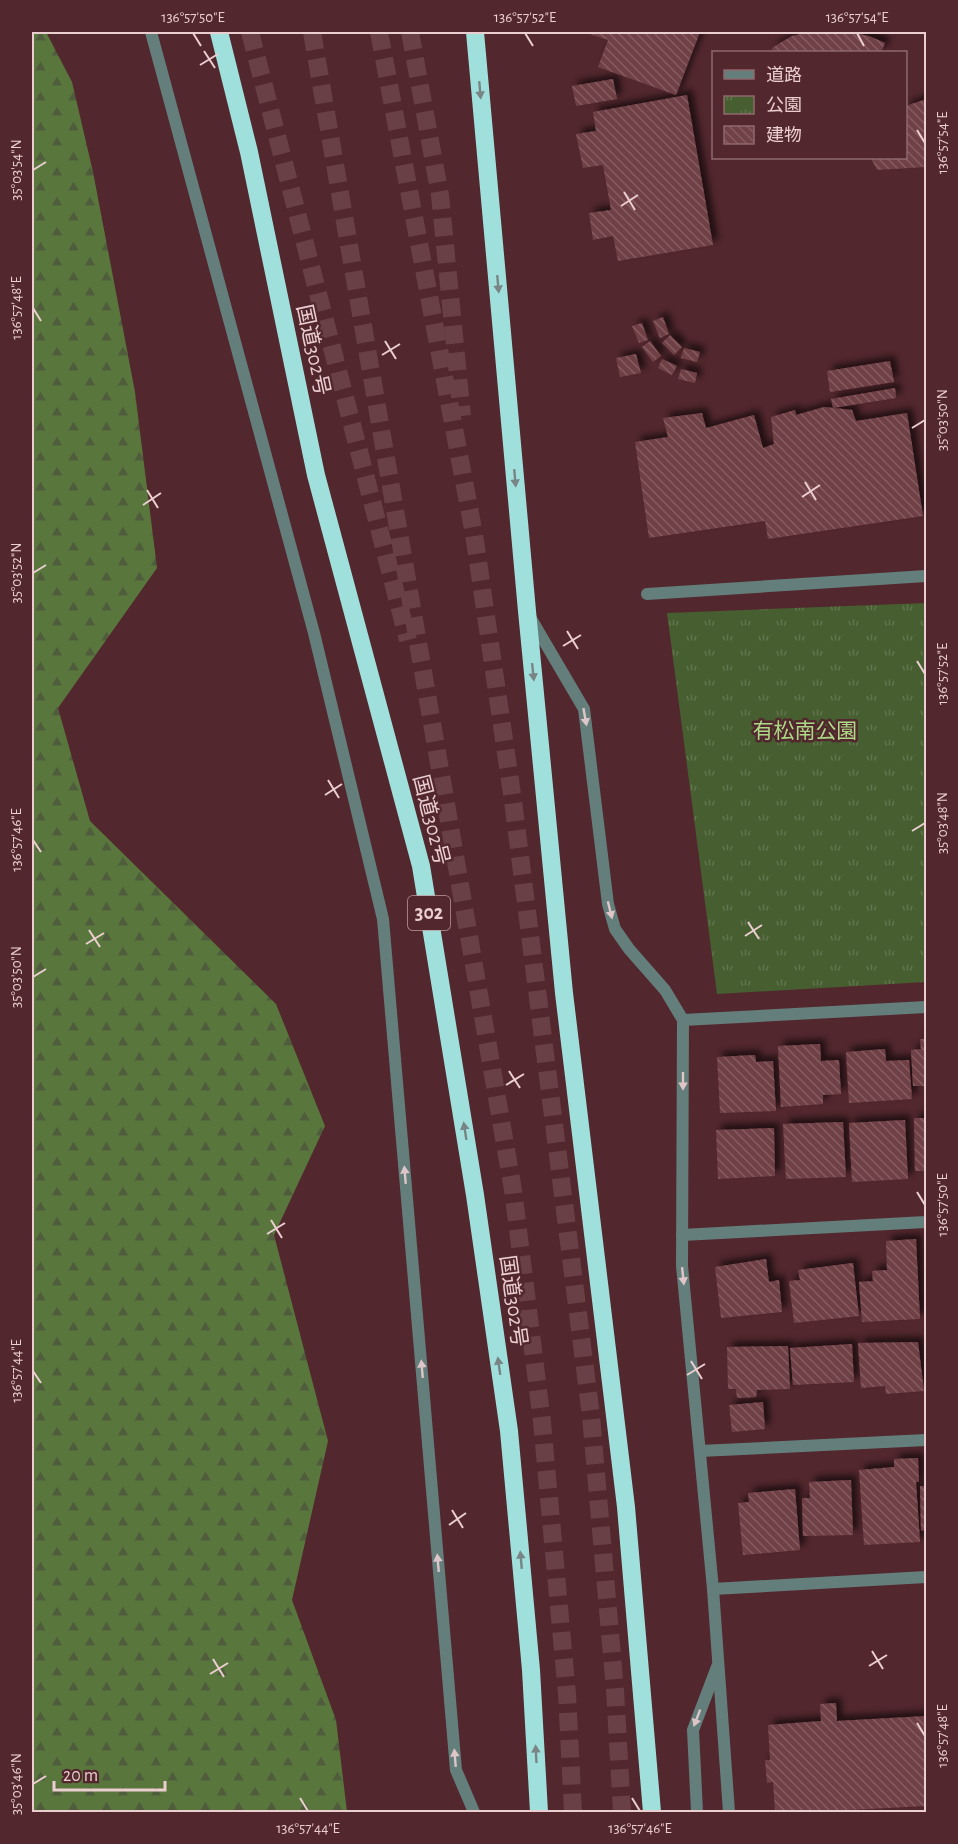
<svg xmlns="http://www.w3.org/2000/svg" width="958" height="1844" viewBox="0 0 958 1844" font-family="'Alegreya Sans','Noto Sans JP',sans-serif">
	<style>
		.forest { fill: url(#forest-firs) }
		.park { fill: url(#park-tufts) }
		.building { fill: url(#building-back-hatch); filter: url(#shadow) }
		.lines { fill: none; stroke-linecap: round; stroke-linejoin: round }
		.highway-tunnel { stroke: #694045; stroke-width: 18; stroke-dasharray: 18 9; stroke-linecap: butt }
		.street { stroke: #647e7c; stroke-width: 12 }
		.highway { stroke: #a0e0dc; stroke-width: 18 }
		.oneway { fill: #798484 }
		.oneway2 { fill: #dec6c8 }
		.ticks { fill: none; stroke: #ebced0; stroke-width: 2 }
		.labels { text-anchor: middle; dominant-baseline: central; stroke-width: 5; stroke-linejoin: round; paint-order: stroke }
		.shield { fill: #52272d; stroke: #bd9c9f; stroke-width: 1.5 }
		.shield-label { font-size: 20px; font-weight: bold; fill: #ebced0 }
		.street-label { font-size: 21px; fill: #ebced0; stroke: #52272d }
		.park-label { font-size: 21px; fill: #acd985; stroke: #52272d }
		.neatline { fill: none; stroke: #ebced0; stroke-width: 2 }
		.ticks-label { font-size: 15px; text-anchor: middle; fill: #ebced0 }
	</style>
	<defs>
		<pattern id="forest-firs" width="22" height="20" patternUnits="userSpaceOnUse" patternTransform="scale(1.5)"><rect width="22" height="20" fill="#59773d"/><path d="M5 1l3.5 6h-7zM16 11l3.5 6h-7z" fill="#505d3d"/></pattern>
		<pattern id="park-tufts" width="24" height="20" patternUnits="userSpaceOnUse" patternTransform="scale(1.5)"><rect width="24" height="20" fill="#465e30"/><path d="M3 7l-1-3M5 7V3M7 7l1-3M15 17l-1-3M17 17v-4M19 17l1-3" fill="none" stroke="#61744d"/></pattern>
		<pattern id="building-back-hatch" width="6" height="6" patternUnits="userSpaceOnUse" patternTransform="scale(1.5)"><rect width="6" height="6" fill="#704147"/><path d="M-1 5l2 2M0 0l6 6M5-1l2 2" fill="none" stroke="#855b60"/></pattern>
		<filter id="shadow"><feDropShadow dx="5.5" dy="-5.5" stdDeviation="3" flood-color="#0009"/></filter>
	</defs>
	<rect width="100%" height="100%" fill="#52272d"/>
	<polygon class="forest" points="32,32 46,32 72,82 93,172 135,392 157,568 58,708 90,821 276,1004 325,1126 274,1235 328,1441 292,1600 336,1720 347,1812 32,1812"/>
	<polygon class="park" points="926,603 926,982 717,994 667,613"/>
	<g class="building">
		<polygon points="584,32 700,32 676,95 598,67 608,40"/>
		<polygon points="809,32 849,32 869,36 885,43 881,52 773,52 772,48 780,43 792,36"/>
		<polygon points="613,79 617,99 576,106 572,86"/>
		<polygon points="687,95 713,245 618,261 613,236 593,240 589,213 611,210 603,165 583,168 576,134 596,131 593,112"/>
		<polygon points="926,99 926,167 877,170 871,158 906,158 906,106"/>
		<polygon points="663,317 669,334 660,338 653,321"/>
		<polygon points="642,323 648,340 639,343 632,326"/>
		<polygon points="670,335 682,347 674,355 662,343"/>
		<polygon points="650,341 661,356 653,362 642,347"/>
		<polygon points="684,348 700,352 697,362 681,358"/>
		<polygon points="636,354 641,373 620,377 616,358"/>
		<polygon points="662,359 677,366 672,375 658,368"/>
		<polygon points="890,361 894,382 830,392 827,371"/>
		<polygon points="681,369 697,373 695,383 678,379"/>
		<polygon points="895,388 896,398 833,408 831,399"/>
		<polygon points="824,407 852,410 856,421 907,413 923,516 768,539 765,521 649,538 635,442 668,437 663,418 702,413 706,428 754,415 763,448 774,444 771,417 795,410 796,415"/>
		<polygon points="920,1039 926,1039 926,1086 913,1086 911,1050 921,1049"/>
		<polygon points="820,1044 821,1061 839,1060 841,1094 823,1095 823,1104 781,1107 778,1046"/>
		<polygon points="885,1049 886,1061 909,1060 912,1099 849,1103 846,1052"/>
		<polygon points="755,1055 756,1062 773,1061 776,1111 720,1113 717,1057"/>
		<polygon points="914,1118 926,1118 926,1171 915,1171"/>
		<polygon points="905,1120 908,1179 852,1182 849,1123"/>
		<polygon points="843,1122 846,1177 786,1179 783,1124"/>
		<polygon points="774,1128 775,1176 718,1179 716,1130"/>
		<polygon points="916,1239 920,1319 862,1322 859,1282 873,1281 872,1271 887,1270 886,1241"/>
		<polygon points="766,1259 769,1282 779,1280 782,1312 721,1318 715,1267"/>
		<polygon points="853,1263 859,1316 794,1323 789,1281 800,1280 798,1270"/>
		<polygon points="918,1342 924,1391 886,1394 885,1386 861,1388 858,1343"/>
		<polygon points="852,1344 854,1382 793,1385 790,1348"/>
		<polygon points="788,1346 790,1389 757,1390 756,1397 737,1398 736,1389 728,1389 727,1347"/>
		<polygon points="763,1402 765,1429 732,1432 729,1405"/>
		<polygon points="918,1458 919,1482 916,1482 920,1542 864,1545 859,1470 894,1467 894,1459"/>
		<polygon points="851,1480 853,1535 803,1536 802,1498 810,1498 809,1482"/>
		<polygon points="920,1486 926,1486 926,1530 921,1531"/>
		<polygon points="795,1489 800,1550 743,1555 738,1503 749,1502 748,1493"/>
		<polygon points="836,1703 837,1721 926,1716 926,1806 810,1812 775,1812 773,1782 767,1783 765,1760 770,1760 768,1725 821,1721 820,1704"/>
	</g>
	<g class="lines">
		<g class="highway-tunnel">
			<polyline points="250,32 408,640"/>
			<polyline points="312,32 513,1190 542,1422 567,1694 573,1812"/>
			<polyline points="379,32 474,534 513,801 591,1416 615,1690 622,1812"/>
			<polyline points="410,32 440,195 462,416"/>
		</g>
		<g class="street">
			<polyline points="151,32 314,633 383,919 456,1770 474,1812"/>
			<polyline points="647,594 926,576"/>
			<polyline points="530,617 584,709 608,904 615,929 629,949 665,990 683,1020 682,1266 713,1589 729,1812"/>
			<polyline points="683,1020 926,1007"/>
			<polyline points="682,1235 926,1222"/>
			<polyline points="700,1451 926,1440"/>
			<polyline points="713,1589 926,1577"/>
			<polyline points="697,1812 693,1730 717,1667"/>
		</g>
		<g class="highway">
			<polyline points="219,32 249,152 316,475 421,866 475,1195 509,1431 531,1670 539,1812"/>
			<polyline points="475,32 527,611 564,993 626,1507 652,1812"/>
		</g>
	</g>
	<defs><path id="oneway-solid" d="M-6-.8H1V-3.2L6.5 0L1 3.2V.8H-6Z" transform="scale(1.5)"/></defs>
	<g class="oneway">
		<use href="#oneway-solid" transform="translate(480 90) rotate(85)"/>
		<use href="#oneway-solid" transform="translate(498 284) rotate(85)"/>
		<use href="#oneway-solid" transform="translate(515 478) rotate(85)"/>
		<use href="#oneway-solid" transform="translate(533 672) rotate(84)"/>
		<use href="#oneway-solid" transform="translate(465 1131) rotate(-99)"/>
		<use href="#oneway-solid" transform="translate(499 1366) rotate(-98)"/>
		<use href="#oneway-solid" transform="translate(521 1560) rotate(-95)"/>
		<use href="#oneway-solid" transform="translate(536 1754) rotate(-93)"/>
	</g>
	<g class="oneway2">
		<use href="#oneway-solid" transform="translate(585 717) rotate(80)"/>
		<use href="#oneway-solid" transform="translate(610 910) rotate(76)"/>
		<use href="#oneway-solid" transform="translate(683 1081) rotate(90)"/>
		<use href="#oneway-solid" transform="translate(405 1175) rotate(-95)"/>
		<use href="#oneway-solid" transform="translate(683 1276) rotate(84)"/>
		<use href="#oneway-solid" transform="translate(422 1369) rotate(-95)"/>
		<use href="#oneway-solid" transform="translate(438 1563) rotate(-95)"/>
		<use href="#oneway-solid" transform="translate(697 1718) rotate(111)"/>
		<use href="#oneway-solid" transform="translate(455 1758) rotate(-95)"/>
	</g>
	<path class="ticks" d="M193,33l8,13M525,33l8,13M857,33l7,13M204,51l11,17M200,65l18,-11M917,130l8,13M33,170l13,-8M624,192l11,18M621,206l17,-11M33,308l8,13M385,341l11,18M382,355l18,-11M912,428l13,-8M805,482l11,18M147,490l11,18M802,497l18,-12M143,505l18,-12M33,573l13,-8M567,631l11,18M563,646l18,-11M917,661l8,13M328,780l11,18M325,795l17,-11M912,831l13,-8M33,840l8,12M748,922l11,17M89,930l11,17M745,936l17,-11M86,944l18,-11M33,977l13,-8M509,1071l11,17M506,1085l18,-11M917,1192l8,13M271,1220l11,18M267,1234l18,-11M691,1361l11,18M33,1371l8,12M687,1375l18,-11M452,1510l11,18M449,1525l17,-12M872,1651l11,18M213,1659l11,18M869,1666l18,-11M210,1674l18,-11M917,1723l8,13M33,1784l13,-8M300,1798l8,13M632,1798l8,13"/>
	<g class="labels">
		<rect class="shield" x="408" y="896" width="42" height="34" rx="4.5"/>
		<g class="shield-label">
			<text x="429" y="913">302</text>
		</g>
		<g class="street-label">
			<text transform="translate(313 350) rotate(78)">国道302号</text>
			<text transform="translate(431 820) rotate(76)">国道302号</text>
			<text transform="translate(513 1301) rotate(82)">国道302号</text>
		</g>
		<g class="park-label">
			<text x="805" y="731">有松南公園</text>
		</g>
	</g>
	<rect width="958" height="1844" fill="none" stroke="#52272d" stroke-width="66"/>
	<rect x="712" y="51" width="195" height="108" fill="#52272d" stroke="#8f6a6e" stroke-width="1.5"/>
	<rect x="724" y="70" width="30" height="9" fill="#647e7c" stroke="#8f6a6e" stroke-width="1.5"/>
	<text x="766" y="81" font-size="18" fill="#ebced0">道路</text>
	<rect x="724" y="96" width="30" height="18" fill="url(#park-tufts)" stroke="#8f6a6e" stroke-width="1.5"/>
	<text x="766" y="111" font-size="18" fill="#ebced0">公園</text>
	<rect x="724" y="126" width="30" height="18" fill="url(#building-back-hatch)" stroke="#8f6a6e" stroke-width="1.5"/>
	<text x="766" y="141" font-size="18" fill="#ebced0">建物</text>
	<path d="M54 1781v9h111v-9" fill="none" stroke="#ebced0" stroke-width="3"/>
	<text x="63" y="1781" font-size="18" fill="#ebced0" stroke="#52272d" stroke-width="4.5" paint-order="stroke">20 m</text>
	<rect x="33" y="33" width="892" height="1778" class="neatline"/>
	<g class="ticks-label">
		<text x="193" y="22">136°57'50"E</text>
		<text x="525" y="22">136°57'52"E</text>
		<text x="857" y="22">136°57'54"E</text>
		<text transform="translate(942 143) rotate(-90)" y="5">136°57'54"E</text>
		<text transform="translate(16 170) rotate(-90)" y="5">35°03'54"N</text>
		<text transform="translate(16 308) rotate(-90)" y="5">136°57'48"E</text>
		<text transform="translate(942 420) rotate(-90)" y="5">35°03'50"N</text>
		<text transform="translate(16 573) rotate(-90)" y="5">35°03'52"N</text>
		<text transform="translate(942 674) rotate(-90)" y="5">136°57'52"E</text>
		<text transform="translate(942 823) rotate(-90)" y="5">35°03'48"N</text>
		<text transform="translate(16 840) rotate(-90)" y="5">136°57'46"E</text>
		<text transform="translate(16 977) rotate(-90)" y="5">35°03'50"N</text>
		<text transform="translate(942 1205) rotate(-90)" y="5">136°57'50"E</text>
		<text transform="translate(16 1371) rotate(-90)" y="5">136°57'44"E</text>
		<text transform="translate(942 1736) rotate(-90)" y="5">136°57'48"E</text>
		<text transform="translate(16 1784) rotate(-90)" y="5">35°03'46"N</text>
		<text x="308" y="1833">136°57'44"E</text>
		<text x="640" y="1833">136°57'46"E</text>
	</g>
</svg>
